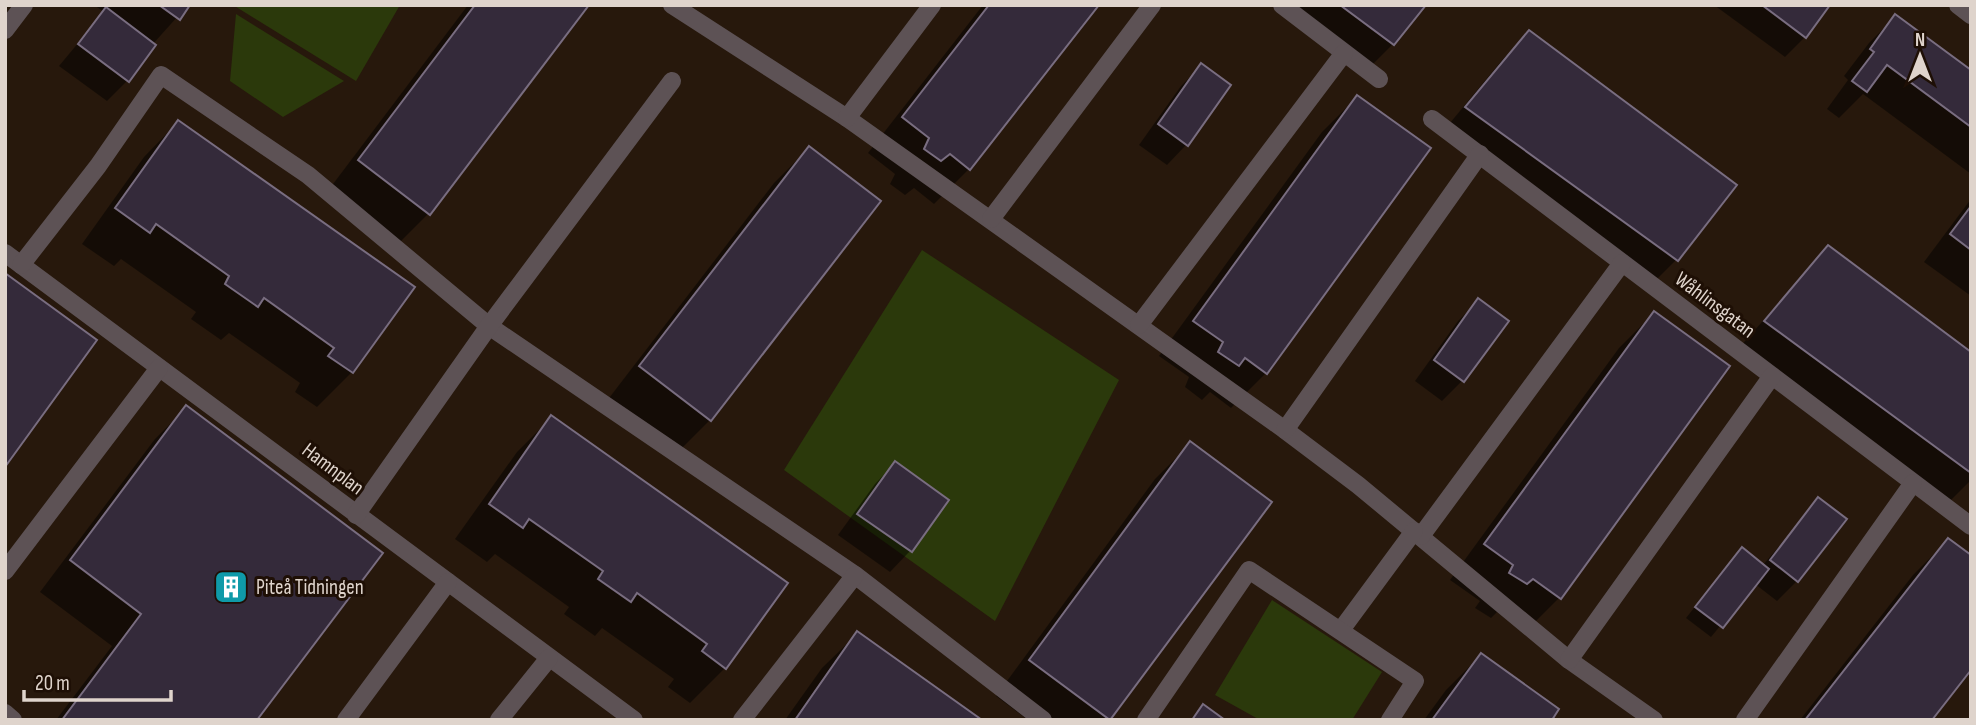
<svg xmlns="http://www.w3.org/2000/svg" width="1976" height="725" viewBox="0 0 1976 725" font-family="'Sofia Sans Condensed',sans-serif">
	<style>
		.green { fill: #2b390b }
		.shadow { fill: #0007 }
		.building { fill: #342a3a; stroke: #796d80; stroke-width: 2 }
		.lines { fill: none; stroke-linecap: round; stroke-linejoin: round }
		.minor { stroke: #5d5255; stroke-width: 18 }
		.labels { text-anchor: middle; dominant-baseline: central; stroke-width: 6; stroke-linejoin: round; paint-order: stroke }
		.street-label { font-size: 21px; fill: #dfd4cc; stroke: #1e0f05 }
		.poi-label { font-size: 21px; fill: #dfd4cc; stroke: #1e0f05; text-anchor: start }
	</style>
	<rect width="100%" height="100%" fill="#27180c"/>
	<g class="green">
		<polygon points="233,5 400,5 356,81"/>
		<polygon points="236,14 344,81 283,117 230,81"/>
		<polygon points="922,250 1119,380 995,621 784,470"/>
		<polygon points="1272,600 1382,672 1352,720 1260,720 1215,695"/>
	</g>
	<g class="shadow">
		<polygon points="94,5 188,5 152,45 127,81 107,101 59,66 104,12"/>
		<polygon points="468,5 586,5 429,213 394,248 324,196"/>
		<polygon points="983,5 1097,5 969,169 934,204 914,188 905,195 890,184 895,174 868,153"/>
		<polygon points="1276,5 1423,5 1393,44 1366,71"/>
		<polygon points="1714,5 1828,5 1805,37 1785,57"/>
		<polygon points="1896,16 1971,72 1971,174 1863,94 1839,118 1827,109 1848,80 1844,76 1869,43"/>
		<polygon points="1530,32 1735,185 1676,260 1649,287 1440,135 1503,59"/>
		<polygon points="1201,66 1187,144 1167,165 1139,145 1181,86"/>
		<polygon points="1357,97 1266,373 1231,408 1210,392 1202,400 1185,387 1189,377 1159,356 1322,132"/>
		<polygon points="178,122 352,372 317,407 295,392 300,383 229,333 221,340 191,319 196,312 121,259 114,266 82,244 144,157"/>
		<polygon points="809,148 710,420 675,455 606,402 774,183"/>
		<polygon points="1971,199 1971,296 1924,262"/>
		<polygon points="1828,247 1971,354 1971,480 1948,503 1738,349"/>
		<polygon points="1478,301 1506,321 1462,381 1442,401 1415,381 1458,321"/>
		<polygon points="1654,313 1728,366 1559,598 1524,633 1497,612 1491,618 1475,608 1480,601 1450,580 1619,348"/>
		<polygon points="186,408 255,720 56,720 112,646 40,592 155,439"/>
		<polygon points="552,417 725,668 690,703 668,687 674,679 602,628 595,636 564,614 569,607 495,554 487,562 455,539 517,452"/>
		<polygon points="1190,444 1270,503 1111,720 1028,720 996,696 1155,479"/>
		<polygon points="895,463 947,500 910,551 890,572 838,535 875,484"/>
		<polygon points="1819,500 1797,581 1777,601 1755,584 1711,637 1686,618 1732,560 1762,566"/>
		<polygon points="1948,540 1930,720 1800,720 1913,575"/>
		<polygon points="857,634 979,720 785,720 822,668"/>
		<polygon points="1481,655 1550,720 1424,720 1446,690"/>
	</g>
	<g class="building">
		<polygon points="159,5 190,5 180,20"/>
		<polygon points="475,5 589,5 430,215 358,160"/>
		<polygon points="989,5 1099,5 970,170 950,154 941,161 924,149 929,138 902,117"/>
		<polygon points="1340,5 1426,5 1394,45"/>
		<polygon points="1762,5 1830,5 1806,38"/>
		<polygon points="106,7 156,45 129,82 78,44"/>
		<polygon points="1895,14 1971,70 1971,127 1887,65 1867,92 1852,81 1874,52 1870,49"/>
		<polygon points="1529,30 1737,185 1678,261 1465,107"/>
		<polygon points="1201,63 1231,85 1188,146 1158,124"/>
		<polygon points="1357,95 1431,148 1267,374 1245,358 1239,366 1218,352 1223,342 1193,321"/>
		<polygon points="178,120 415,287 353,373 328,356 334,348 264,298 258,307 225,284 229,276 156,224 150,233 115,208"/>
		<polygon points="809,146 881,201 711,421 639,366"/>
		<polygon points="1971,206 1971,250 1950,234"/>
		<polygon points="1828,245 1971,352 1971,473 1764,321"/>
		<polygon points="5,273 97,340 5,467"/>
		<polygon points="1478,298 1509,321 1464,382 1434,360"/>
		<polygon points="1654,311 1730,366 1561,599 1533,579 1527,584 1509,573 1513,565 1484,544"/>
		<polygon points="186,405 383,553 257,720 62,720 141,614 70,560"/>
		<polygon points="551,415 788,583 726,669 702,651 707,644 637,593 631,602 598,579 603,571 529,519 523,528 489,504"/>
		<polygon points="1190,441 1272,502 1110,720 1029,660"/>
		<polygon points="895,461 949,500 912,552 857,514"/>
		<polygon points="1818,497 1847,519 1798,582 1770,560"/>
		<polygon points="1948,538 1971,555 1971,670 1932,720 1805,720"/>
		<polygon points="1742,547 1769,569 1723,628 1695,607"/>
		<polygon points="857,631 982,720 795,720"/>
		<polygon points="1481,653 1559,709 1552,720 1432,720"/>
		<polygon points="1203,704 1225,720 1192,720"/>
	</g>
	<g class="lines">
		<g class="minor">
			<polyline points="672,5 847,118 1285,430 1358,485 1569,660 1654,720"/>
			<polyline points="1282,5 1379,79"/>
			<polyline points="1958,5 1971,15"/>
			<polyline points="5,30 24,5"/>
			<polyline points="847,118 932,5"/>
			<polyline points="1432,119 1971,526"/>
			<polyline points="991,219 1152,5"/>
			<polyline points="5,253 634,720"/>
			<polyline points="21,265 98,166 161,75 308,175 489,326 855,575 1043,720"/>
			<polyline points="1139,325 1344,53"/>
			<polyline points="1285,430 1480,154"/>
			<polyline points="356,515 489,326 672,81"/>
			<polyline points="1421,536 1622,263"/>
			<polyline points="5,571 159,368"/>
			<polyline points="1341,630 1414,531"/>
			<polyline points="1569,660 1772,376"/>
			<polyline points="5,713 13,720"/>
			<polyline points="346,720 448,582"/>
			<polyline points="499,720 549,658"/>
			<polyline points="742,720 855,575"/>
			<polyline points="1146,720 1249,570 1415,681 1390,720"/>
			<polyline points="1745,720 1913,483"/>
		</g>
	</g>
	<defs>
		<g id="building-square" transform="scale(1.75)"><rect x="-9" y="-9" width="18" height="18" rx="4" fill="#0f9aa8" stroke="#1e0f05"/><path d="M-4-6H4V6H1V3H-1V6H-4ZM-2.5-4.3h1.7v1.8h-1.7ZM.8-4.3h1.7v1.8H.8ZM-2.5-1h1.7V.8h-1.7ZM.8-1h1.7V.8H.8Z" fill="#fff"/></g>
	</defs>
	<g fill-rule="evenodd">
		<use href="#building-square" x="231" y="587"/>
	</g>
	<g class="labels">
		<g class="street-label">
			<text transform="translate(1715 305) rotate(37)">Wåhlinsgatan</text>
			<text transform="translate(333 469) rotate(37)">Hamnplan</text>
		</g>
		<g class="poi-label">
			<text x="256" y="587">Piteå Tidningen</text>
		</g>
	</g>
	<rect width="1976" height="725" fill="none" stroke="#dfd4cc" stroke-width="14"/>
	<g transform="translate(1920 56)" stroke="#1e0f05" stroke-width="5" paint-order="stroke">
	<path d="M0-5L12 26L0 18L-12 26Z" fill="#dfd4cc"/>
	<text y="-10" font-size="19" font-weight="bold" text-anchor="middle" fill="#dfd4cc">N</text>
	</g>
	<path d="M24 690v10h147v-10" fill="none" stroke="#dfd4cc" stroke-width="3.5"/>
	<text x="35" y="690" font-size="21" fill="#dfd4cc" stroke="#1e0f05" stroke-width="5" paint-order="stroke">20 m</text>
</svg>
